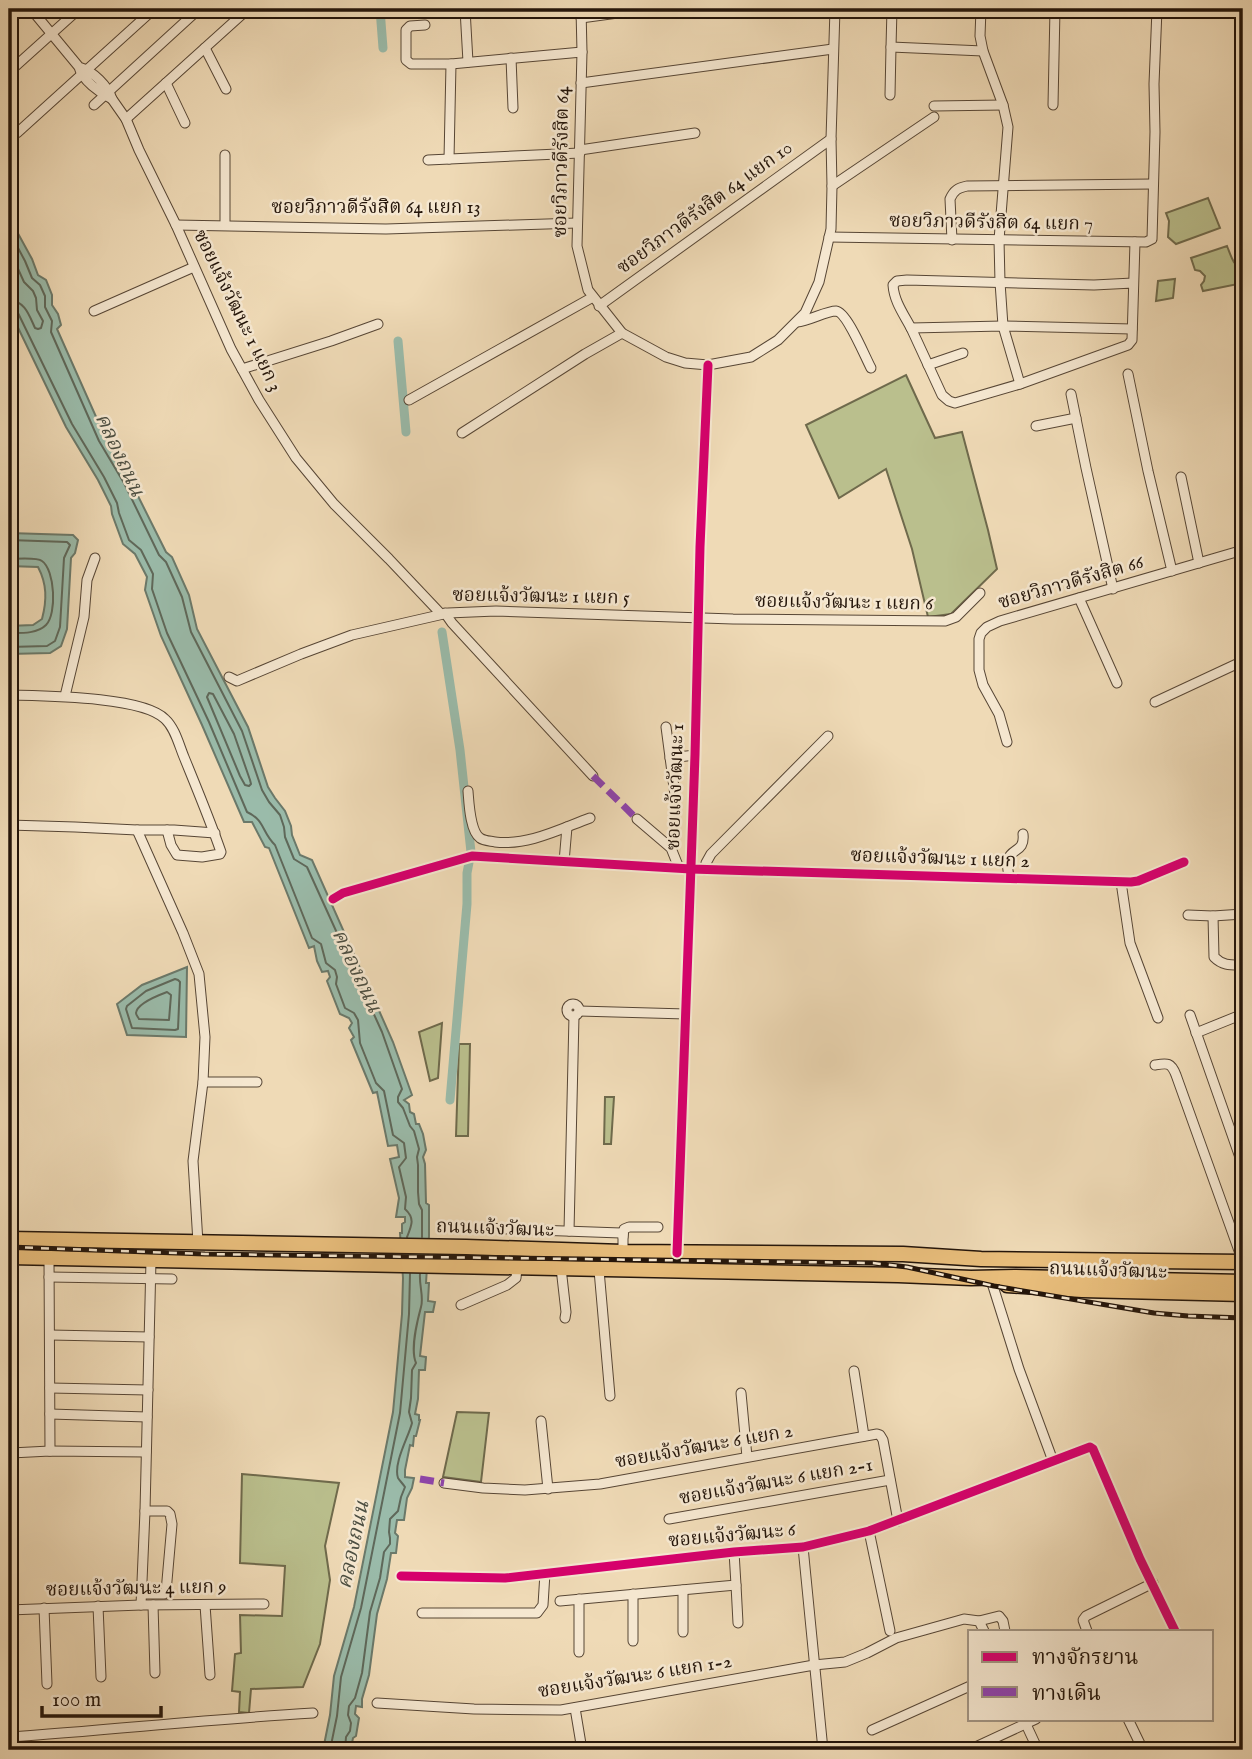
<svg xmlns="http://www.w3.org/2000/svg" width="1252" height="1759" viewBox="0 0 1252 1759" font-family="'IM FELL English','Noto Serif Thai',serif">
	<style>
		.green { fill: #babf8d; stroke: #6f6a4c; stroke-width: 2 }
		.water { fill: #9abbaa; stroke: #6b796a; stroke-width: 2 }
		.lines { fill: none; stroke-linecap: round; stroke-linejoin: round }
		.shore { stroke: #5f685a; stroke-width: 2 }
		.canal { stroke: #9abbaa; stroke-width: 9 }
		.minor-casing { stroke: #574635; stroke-width: 11 }
		.primary-casing { stroke: #24150a; stroke-width: 17 }
		.minor { stroke: #f5e7d0; stroke-width: 9 }
		.primary { stroke: #e8bd7b; stroke-width: 14 }
		.rail-casing { stroke: #24150a; stroke-width: 5 }
		.rail { stroke: #f5e7d0; stroke-width: 2.5; stroke-dasharray: 8; stroke-linecap: butt }
		.quiet { stroke: #8e44ad; stroke-width: 7; stroke-dasharray: 14 7; stroke-linecap: butt }
		.cycleway-casing { stroke: #f5e7d0; stroke-width: 13 }
		.cycleway { stroke: #d6006c; stroke-width: 9 }
		.labels { text-anchor: middle; dominant-baseline: central; stroke-width: 5; stroke-linejoin: round; paint-order: stroke }
		.street-label { font-size: 19px; fill: #24150a; stroke: #f5e7d0 }
		.water-label { font-size: 21px; font-style: italic; fill: #4d4f42; stroke: #f5e7d0 }
	</style>
	<rect width="100%" height="100%" fill="#efdab6"/>
	<filter id="stains"><feTurbulence type="fractalNoise" baseFrequency=".00286" numOctaves="4"/><feColorMatrix values="0 0 0 0 .2 0 0 0 0 .09 0 0 0 0 .02 0 0 0 .5 -.17"/></filter>
	<radialGradient id="worn" r=".72"><stop offset=".6" stop-color="#630" stop-opacity="0"/><stop offset="1" stop-color="#630" stop-opacity=".3"/></radialGradient>
	<g class="green">
		<polygon points="1208,198 1220,228 1176,244 1168,237 1169,221 1166,213"/>
		<path d="M1227,246c4,10 6,19 16,25v12l-40,8 -2,-6 3,-4 1,-5 -5,-5 -5,-1 -4,-12z"/>
		<polygon points="1175,279 1173,298 1156,301 1158,281"/>
		<polygon points="906,375 935,438 962,432 988,530 997,569 951,614 928,617 912,549 886,469 839,498 806,425"/>
		<polygon points="442,1023 438,1078 430,1081 419,1032"/>
		<polygon points="459,1044 470,1044 468,1136 456,1136"/>
		<polygon points="605,1097 614,1097 611,1144 604,1144"/>
		<polygon points="457,1412 489,1413 481,1482 443,1477"/>
		<polygon points="242,1474 339,1483 325,1546 330,1580 320,1644 303,1687 251,1689 249,1713 239,1712 240,1692 232,1691 235,1654 241,1653 240,1615 282,1616 285,1566 240,1563"/>
	</g>
	<g class="water">
		<polygon points="9,217 32,259 38,275 46,280 52,295 52,305 58,314 61,325 57,329 105,437 130,480 166,552 172,557 189,595 197,629 248,727 268,787 275,798 285,811 291,826 292,835 300,855 312,860 393,1042 412,1095 404,1100 409,1104 410,1112 414,1114 416,1124 419,1124 423,1134 426,1150 423,1157 425,1164 426,1203 429,1205 429,1236 426,1283 429,1283 428,1301 435,1302 433,1312 425,1312 420,1356 426,1357 425,1370 419,1370 418,1399 415,1414 419,1415 419,1420 420,1420 416,1436 414,1436 413,1446 410,1445 405,1470 405,1477 414,1478 412,1488 407,1498 404,1520 397,1520 395,1533 398,1536 396,1553 391,1553 387,1579 377,1614 369,1675 362,1699 362,1707 356,1706 355,1714 359,1718 356,1736 353,1738 351,1748 358,1749 358,1750 323,1750 330,1715 334,1676 354,1607 393,1412 402,1314 403,1278 400,1233 402,1233 402,1224 405,1222 405,1217 396,1217 399,1198 390,1159 399,1157 397,1145 388,1146 377,1092 373,1093 351,1040 354,1037 349,1028 352,1023 349,1018 340,1014 327,981 330,977 328,971 322,972 317,961 314,946 309,948 269,848 265,847 252,822 244,822 202,725 161,636 145,590 147,577 135,554 123,544 112,514 111,506 98,480 66,427 9,309"/>
		<path d="M9,533l64,2 5,5 -3,13 -4,5 -4,71 -6,17 -11,7 -41,1v-28l24,-1 9,-6c5,-19 5,-35 -4,-52l-29,-1z"/>
		<polygon points="187,967 186,1037 127,1035 117,1004 142,985"/>
	</g>
	<g class="lines">
		<g class="shore">
			<polyline points="9,231 25,261 32,278 40,285 45,296 45,307 52,321 51,332 99,441 124,483 159,555 166,562 182,597 191,632 242,731 262,790 269,802 280,815 284,827 285,837 294,859 307,867 382,1032 402,1089 398,1097 398,1102 403,1108 410,1126 414,1131 419,1149 417,1157 418,1165 418,1192 419,1204 422,1210 422,1237"/>
			<path d="M9,249l15,33 9,9 3,7 1,12 6,11 -2,7 -3,1 -3,-1c-6,-13 -10,-27 -26,-28"/>
			<path d="M9,308l5,1 4,4 54,111 32,53 13,26 2,10 10,27 12,10 12,24 -1,15 15,44 42,89 38,90c18,8 15,21 28,33l37,93 9,6 5,19 9,7 2,7 -1,7 9,24 9,5 4,7 2,23 16,40 8,8 9,44 11,8 2,15 -7,9 7,30 -1,12c10,9 7,16 2,28"/>
			<polyline points="9,540 67,542 70,545 64,558 60,627 55,641 47,646 9,647"/>
			<path d="M9,559c7,0 28,-2 33,2 13,9 15,53 4,64 -9,9 -25,8 -37,8"/>
			<polygon points="209,693 213,694 234,734 250,780 251,784 249,786 245,785 240,776 207,697"/>
			<polygon points="175,979 178,980 180,982 178,1029 175,1030 132,1028 126,1009 127,1006 146,991"/>
			<path d="M167,992l4,3 -2,25 -30,-1c-1,-2 -3,-4 -3,-6 1,-10 23,-18 31,-21z"/>
			<polyline points="330,1750 337,1716 341,1677 361,1608 400,1413 409,1314 410,1274"/>
			<path d="M345,1750l1,-13 4,-6 1,-8 -3,-8 1,-9 6,-8 7,-25 8,-61 10,-34 4,-26 6,-8v-6l-1,-6 1,-13 8,-8 3,-14 4,-10c-2,-3 -5,-6 -7,-9 -5,-15 11,-42 14,-55l-3,-11 2,-14 1,-28 4,-7c-6,-14 1,-41 5,-56 3,-10 -2,-22 -1,-33"/>
		</g>
		<g class="canal">
			<polyline points="380,9 383,48"/>
			<polyline points="380,16 403,9"/>
			<polyline points="398,341 406,432"/>
			<polyline points="442,632 460,750 471,852 467,873 467,904 450,1100"/>
		</g>
		<g class="minor-casing">
			<g id="minor">
				<path d="M31,9l48,58c3,13 21,26 33,32 -4,-13 -19,-28 -33,-32"/>
				<polyline points="465,9 468,62"/>
				<polyline points="581,9 582,52 577,246 588,290 622,333 666,357 685,363 708,365 751,357 778,340 805,313 819,282 831,229 832,186 831,139 835,9"/>
				<polyline points="892,9 891,47 983,51"/>
				<polyline points="981,9 980,36 983,51 1003,105 1008,127 999,240 1000,282 1003,326 1020,384"/>
				<polyline points="581,18 647,9"/>
				<polyline points="425,25 410,26 406,30 406,60 411,64 451,64 582,52"/>
				<polyline points="205,48 226,89"/>
				<polyline points="511,58 513,108"/>
				<polyline points="9,72 79,9"/>
				<polyline points="166,83 185,123"/>
				<polyline points="581,83 833,49"/>
				<polyline points="890,95 891,47"/>
				<polyline points="112,99 126,119 139,150 176,225 231,349 259,400 296,458 334,504 389,559 441,614"/>
				<polyline points="94,105 199,9"/>
				<polyline points="1053,105 1055,9"/>
				<polyline points="934,106 1003,105"/>
				<polyline points="126,119 248,9"/>
				<polyline points="17,133 154,9"/>
				<polyline points="580,150 695,133"/>
				<polyline points="449,159 451,64"/>
				<polyline points="428,160 580,153"/>
				<polyline points="832,186 934,117"/>
				<polyline points="176,225 386,229 577,223"/>
				<polyline points="225,225 225,155"/>
				<polyline points="829,237 1146,242 1152,239 1155,132 1154,84 1157,9"/>
				<path d="M952,240l-2,-41c4,-9 8,-11 17,-13l186,-2"/>
				<path d="M1133,283l-39,2 -187,-5 -10,1 -4,4c1,17 12,31 19,45 10,22 20,43 30,65l7,6 6,2 65,-19 108,-39 4,-5 3,-98"/>
				<polyline points="599,306 831,139"/>
				<polyline points="94,311 194,267"/>
				<path d="M797,322c12,-1 29,-11 39,-11 11,1 29,46 35,57"/>
				<polyline points="911,328 1003,326 1132,329"/>
				<polyline points="928,365 963,353"/>
				<polyline points="242,369 331,341 378,324"/>
				<polyline points="1128,374 1148,471 1172,571"/>
				<polyline points="1071,394 1086,468 1113,589"/>
				<polyline points="409,400 593,297"/>
				<polyline points="1036,426 1076,418"/>
				<polyline points="462,433 585,354 622,333"/>
				<polyline points="1181,477 1199,563"/>
				<polyline points="1079,598 1117,683"/>
				<polyline points="445,613 452,623 593,776"/>
				<polyline points="229,677 237,681 301,654 352,635 448,613 496,611 733,619 945,621 956,617 980,593"/>
				<path d="M9,695c33,1 134,1 156,24 10,9 14,26 19,38 13,32 26,63 37,95l-1,2 -18,3 -25,-2 -6,-10 -4,-15"/>
				<polyline points="65,696 84,617 87,580 95,558"/>
				<polyline points="1155,702 1243,661"/>
				<polyline points="666,727 675,795"/>
				<polyline points="1007,742 999,714 983,685 979,670 979,639 981,633 987,627 1000,621 1243,550"/>
				<polyline points="670,758 695,755"/>
				<path d="M468,791c1,12 2,40 12,47 4,3 11,3 15,4 33,4 65,-13 95,-24"/>
				<polyline points="637,819 671,848 679,868"/>
				<polyline points="9,825 75,827 137,830 174,830 215,833"/>
				<polyline points="137,830 183,933 199,974 205,1037 203,1082 193,1161 198,1243"/>
				<polyline points="564,862 567,827"/>
				<polyline points="705,870 706,863 711,854 828,736"/>
				<path d="M1009,878c0,-5 -3,-13 -1,-19 4,-11 17,-7 15,-25"/>
				<polyline points="1121,882 1130,943 1158,1018"/>
				<polyline points="333,899 343,893 472,856 691,869 1131,882 1138,881 1184,862"/>
				<polyline points="1188,915 1213,916 1243,914"/>
				<path d="M1213,916l1,41c9,9 17,8 29,8"/>
				<circle cx="573" cy="1010" r="6"/>
				<polyline points="579,1011 686,1014"/>
				<polyline points="1190,1015 1243,1166"/>
				<polyline points="1196,1033 1243,1014"/>
				<path d="M1155,1065c12,-2 16,-3 21,10l67,187"/>
				<polyline points="203,1082 257,1082"/>
				<polyline points="482,1228 621,1233 623,1235 623,1252"/>
				<polyline points="569,1231 574,1016"/>
				<polyline points="623,1237 624,1229 629,1227 658,1227"/>
				<polyline points="677,1253 695,755 700,547 708,365"/>
				<polyline points="49,1258 50,1451"/>
				<polyline points="561,1268 566,1312 565,1318"/>
				<polyline points="599,1270 610,1396"/>
				<polyline points="49,1277 172,1279"/>
				<polyline points="992,1283 1019,1369 1053,1461"/>
				<polyline points="461,1305 507,1285 516,1278 517,1268"/>
				<polyline points="50,1335 149,1337"/>
				<polyline points="854,1371 864,1436"/>
				<polyline points="50,1388 148,1390"/>
				<polyline points="741,1393 747,1457"/>
				<polyline points="50,1414 147,1417"/>
				<polyline points="541,1421 548,1489"/>
				<polyline points="11,1453 50,1451 146,1452"/>
				<polyline points="444,1483 483,1488 525,1490 600,1484 877,1434 880,1435 883,1440 898,1521"/>
				<polyline points="669,1519 890,1480"/>
				<polyline points="869,1531 890,1631"/>
				<polyline points="803,1547 823,1750"/>
				<polyline points="401,1576 505,1578 734,1552 803,1547 869,1531 1090,1447 1093,1449 1140,1559 1175,1631"/>
				<polyline points="736,1585 738,1623"/>
				<polyline points="683,1590 683,1632"/>
				<polyline points="142,1594 164,1594 166,1592 172,1524 170,1514 167,1511 145,1511"/>
				<polyline points="579,1599 579,1652"/>
				<polyline points="560,1601 736,1585 734,1552"/>
				<polyline points="141,1605 145,1511 151,1260"/>
				<polyline points="153,1605 155,1673"/>
				<polyline points="205,1605 210,1675"/>
				<polyline points="98,1606 101,1677"/>
				<polyline points="44,1608 47,1684"/>
				<polyline points="9,1610 141,1605 264,1604"/>
				<polyline points="422,1613 537,1613 543,1605 545,1573"/>
				<polyline points="979,1621 999,1616 1003,1621 1005,1631"/>
				<polyline points="1087,1631 1083,1620 1086,1616 1153,1583"/>
				<polyline points="633,1641 633,1594"/>
				<polyline points="377,1703 474,1709 561,1710 814,1665 845,1662 867,1653 896,1638 957,1621 964,1619 979,1621 984,1631"/>
				<polyline points="575,1708 582,1750"/>
				<polyline points="1128,1719 1143,1750"/>
				<polyline points="1024,1720 1038,1750"/>
				<polyline points="872,1730 970,1686"/>
				<path d="M9,1737c101,-7 202,-18 304,-24"/>
				<polyline points="969,1750 1036,1719"/>
			</g>
		</g>
		<g class="primary-casing">
			<g id="primary">
				<polyline points="9,1239 466,1247 623,1252 903,1254 981,1259 1243,1262"/>
				<polyline points="9,1257 898,1275 971,1278 1015,1277 1243,1282"/>
				<polyline points="1007,1285 1082,1290 1243,1294"/>
			</g>
		</g>
		<use href="#minor" class="minor"/>
		<use href="#primary" class="primary"/>
		<g class="rail-casing">
			<polyline id="rail" points="9,1247 205,1254 873,1263 907,1267 994,1286 1154,1313 1188,1316 1243,1318"/>
		</g>
		<use href="#rail" class="rail"/>
		<g class="quiet">
			<polyline points="593,776 637,819"/>
			<polyline points="420,1479 444,1483"/>
		</g>
		<g class="cycleway-casing">
			<g id="cycleway">
				<polyline points="333,899 343,893 472,856 691,869 1131,882 1138,881 1184,862"/>
				<polyline points="677,1253 695,755 700,547 708,365"/>
				<polyline points="401,1576 505,1578 734,1552 803,1547 869,1531 1090,1447 1093,1449 1140,1559 1175,1631"/>
			</g>
		</g>
		<use href="#cycleway" class="cycleway"/>
	</g>
	<g class="labels">
		<g class="street-label">
			<text transform="translate(562 162) rotate(-89)">ซอยวิภาวดีรังสิต 64</text>
			<text x="376" y="208">ซอยวิภาวดีรังสิต 64 แยก 13</text>
			<text transform="translate(705 208) rotate(-36)">ซอยวิภาวดีรังสิต 64 แยก 10</text>
			<text transform="translate(991 223) rotate(1)">ซอยวิภาวดีรังสิต 64 แยก 7</text>
			<text transform="translate(237 311) rotate(64)">ซอยแจ้งวัฒนะ 1 แยก 3</text>
			<text transform="translate(1071 583) rotate(-16)">ซอยวิภาวดีรังสิต 66</text>
			<text transform="translate(541 597) rotate(1)">ซอยแจ้งวัฒนะ 1 แยก 5</text>
			<text transform="translate(844 603) rotate(1)">ซอยแจ้งวัฒนะ 1 แยก 6</text>
			<text transform="translate(676 787) rotate(-88)">ซอยแจ้งวัฒนะ 1</text>
			<text transform="translate(940 859) rotate(2)">ซอยแจ้งวัฒนะ 1 แยก 2</text>
			<text transform="translate(495 1229) rotate(2)">ถนนแจ้งวัฒนะ</text>
			<text transform="translate(1108 1271) rotate(2)">ถนนแจ้งวัฒนะ</text>
			<text transform="translate(704 1447) rotate(-10)">ซอยแจ้งวัฒนะ 6 แยก 2</text>
			<text transform="translate(776 1482) rotate(-10)">ซอยแจ้งวัฒนะ 6 แยก 2-1</text>
			<text transform="translate(732 1536) rotate(-5)">ซอยแจ้งวัฒนะ 6</text>
			<text transform="translate(136 1589) rotate(-1)">ซอยแจ้งวัฒนะ 4 แยก 9</text>
			<text transform="translate(635 1677) rotate(-9)">ซอยแจ้งวัฒนะ 6 แยก 1-2</text>
		</g>
		<g class="water-label">
			<text transform="translate(119 455) rotate(65)">คลองถนน</text>
			<text transform="translate(356 971) rotate(65)">คลองถนน</text>
			<text transform="translate(354 1545) rotate(-78)">คลองถนน</text>
		</g>
	</g>
	<rect width="1252" height="1759" fill="none" stroke="#efdab6" stroke-width="35"/>
	<rect x="10" y="10" width="1231" height="1738" fill="none" stroke="#24150a" stroke-width="3.5"/>
	<rect x="18" y="18" width="1217" height="1724" fill="none" stroke="#24150a" stroke-width="2"/>
	<rect x="968" y="1630" width="245" height="91" fill="#f5e7d0" stroke="#a19381" stroke-width="2"/>
	<rect x="982" y="1652" width="35" height="10" fill="#d6006c" stroke="#a19381" stroke-width="2"/>
	<text x="1032" y="1664" font-size="21" fill="#24150a">ทางจักรยาน</text>
	<rect x="982" y="1687" width="35" height="10" fill="#8e44ad" stroke="#a19381" stroke-width="2"/>
	<text x="1032" y="1700" font-size="21" fill="#24150a">ทางเดิน</text>
	<path d="M42 1706v10h119v-10" fill="none" stroke="#24150a" stroke-width="3.5"/>
	<text x="52" y="1706" font-size="21" fill="#24150a" stroke="#f5e7d0" stroke-width="5" paint-order="stroke">100 m</text>
	<rect width="100%" height="100%" filter="url(#stains)"/>
	<rect width="100%" height="100%" fill="url(#worn)"/>
</svg>
